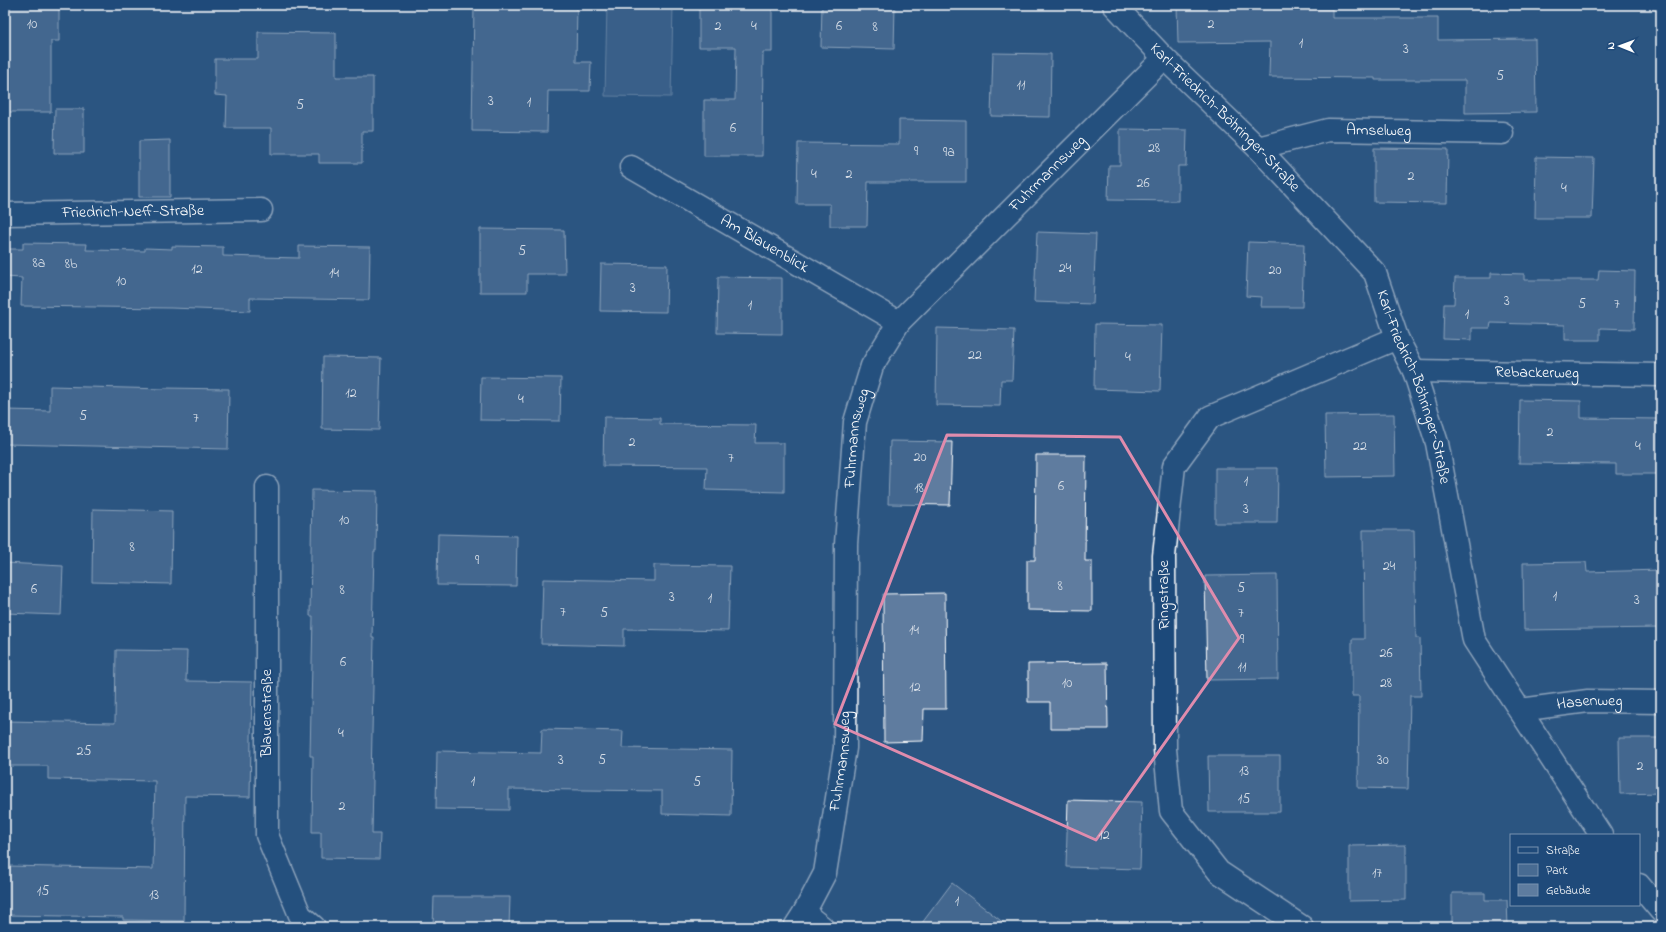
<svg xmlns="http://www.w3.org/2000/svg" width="1666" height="932" viewBox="0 0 1666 932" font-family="'Indie Flower',sans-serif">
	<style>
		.green { fill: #486b92; stroke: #a4b5c8 }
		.building { fill: #5e7c9f; stroke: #fff }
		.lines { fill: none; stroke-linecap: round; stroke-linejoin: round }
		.minor-casing { stroke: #fff; stroke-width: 25 }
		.minor { stroke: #1f4a7a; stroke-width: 22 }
		.marked { fill: none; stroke: #e08cad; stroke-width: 3; stroke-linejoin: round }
		.labels { text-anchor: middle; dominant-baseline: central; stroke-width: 4; stroke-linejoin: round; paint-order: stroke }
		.number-label { font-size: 14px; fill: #d7dee7 }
		.street-label { font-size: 16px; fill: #fff; stroke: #1f4a7a }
	</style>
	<rect width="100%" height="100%" fill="#2c5582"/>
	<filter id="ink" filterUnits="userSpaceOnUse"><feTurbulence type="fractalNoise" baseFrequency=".025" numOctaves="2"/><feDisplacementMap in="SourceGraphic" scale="8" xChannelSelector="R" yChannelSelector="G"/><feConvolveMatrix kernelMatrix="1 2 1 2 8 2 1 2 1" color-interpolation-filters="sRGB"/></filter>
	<g filter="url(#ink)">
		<polygon class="green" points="607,5 673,5 671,97 605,96"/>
		<g class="building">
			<polygon points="5,5 59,5 59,41 51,41 51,112 5,112"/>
			<polygon points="474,5 577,5 576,62 591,62 590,91 548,91 547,132 472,131"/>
			<polygon points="699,5 772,5 772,52 763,52 762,156 704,156 704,100 735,100 736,47 699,47"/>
			<polygon points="822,5 895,5 894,49 821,47"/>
			<polygon points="1177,5 1244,5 1244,8 1332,9 1332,18 1438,18 1438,40 1535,39 1536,112 1465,113 1465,80 1375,80 1375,78 1269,77 1270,42 1178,43"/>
			<polygon points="258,32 336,33 336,77 373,77 373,131 362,131 362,163 319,163 319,154 271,154 271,128 226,128 227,96 215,95 215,59 258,59"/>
			<polygon points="993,53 1051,54 1050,117 991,116"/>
			<polygon points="55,109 84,109 84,153 54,153"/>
			<polygon points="899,120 966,121 966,182 868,182 867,226 830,226 830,204 797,204 798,143 899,144"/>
			<polygon points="1120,129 1187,130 1186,166 1178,166 1178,201 1108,200 1109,165 1120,165"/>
			<polygon points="170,140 170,197 139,197 139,141"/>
			<polygon points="1374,148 1448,149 1447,203 1374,202"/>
			<polygon points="1536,157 1594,158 1592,218 1535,218"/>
			<polygon points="480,229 564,230 565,274 527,274 527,292 480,292"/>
			<polygon points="1037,232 1096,234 1093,304 1034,302"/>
			<polygon points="1248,242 1304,244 1302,307 1261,307 1262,297 1246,296"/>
			<polygon points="23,243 87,244 86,250 145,251 145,248 172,249 172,246 223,247 223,256 299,258 299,246 370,247 369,300 250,298 250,311 171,308 21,306 22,278 5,277 5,249 23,249"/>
			<polygon points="601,264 667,265 666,312 600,311"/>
			<polygon points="1599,270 1635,271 1634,329 1600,328 1600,340 1565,340 1565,325 1491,323 1490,328 1472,328 1472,340 1443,339 1444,304 1454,304 1455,278 1491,278 1491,273 1524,274 1524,280 1598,280"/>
			<polygon points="718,277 782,278 782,334 717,333"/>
			<polygon points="1095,324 1162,325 1160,391 1094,389"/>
			<polygon points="937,328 1014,330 1012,380 1001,380 1000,406 936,405"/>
			<polygon points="323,357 381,358 379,430 322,429"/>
			<polygon points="481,377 561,378 560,421 480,420"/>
			<polygon points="50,386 164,389 164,388 229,389 228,449 5,444 5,410 50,411"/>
			<polygon points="1520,400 1581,401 1581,418 1661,419 1661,474 1616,474 1616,464 1519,463"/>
			<polygon points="1394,414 1395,476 1326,477 1325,415"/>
			<polygon points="604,417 660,418 660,424 756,425 755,443 784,443 784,492 706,490 707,467 603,466"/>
			<polygon points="890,441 952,442 950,505 888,504"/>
			<polygon points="1036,455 1086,455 1085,561 1092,561 1092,611 1027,610 1027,560 1035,560"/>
			<polygon points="1215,468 1278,468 1277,523 1215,523"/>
			<polygon points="312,490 377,491 376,551 374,551 372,638 374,638 371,780 373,780 372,834 380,834 379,859 321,858 321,832 312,832 313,756 310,756 313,616 310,616"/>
			<polygon points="93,509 172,511 171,584 92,582"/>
			<polygon points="1363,530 1414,530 1416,638 1420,638 1421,696 1410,696 1408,789 1358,788 1359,696 1352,696 1352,639 1364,639"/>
			<polygon points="438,534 517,536 516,586 437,585"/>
			<polygon points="1586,562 1587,572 1661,570 1661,628 1524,630 1523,563"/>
			<polygon points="5,563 63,566 61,615 5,613"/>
			<polygon points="654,565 730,566 728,631 624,629 624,646 541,644 543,579 654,581"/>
			<polygon points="1277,575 1278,679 1207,680 1205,576"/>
			<polygon points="945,593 946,709 924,709 923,741 884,742 883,594"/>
			<polygon points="116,650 187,651 186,681 252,682 250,797 185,796 184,921 123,920 123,917 6,915 7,866 153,869 155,781 48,779 48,766 5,766 5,721 115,723"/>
			<polygon points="1107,663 1108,729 1050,729 1050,702 1028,702 1028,664"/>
			<polygon points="542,729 623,731 622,748 732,750 731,816 662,814 662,791 509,789 509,810 436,809 437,751 541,753"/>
			<polygon points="1619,738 1661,738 1661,793 1620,794"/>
			<polygon points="1208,756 1280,756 1280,812 1209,812"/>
			<polygon points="1068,800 1142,802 1140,869 1066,867"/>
			<polygon points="1406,845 1406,900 1349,901 1349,846"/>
			<polygon points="952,883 1009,927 919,927"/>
			<polygon points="1452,893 1485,893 1485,900 1507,900 1508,927 1452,927"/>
			<polygon points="434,897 510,897 509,927 433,927"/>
		</g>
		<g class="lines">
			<g class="minor-casing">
				<g id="minor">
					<path id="s1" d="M1114,5l50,53 94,90 117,125 22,65 17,33 23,72 37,197 127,195"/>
					<path id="s2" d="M1258,148l70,-18 174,3"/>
					<path id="s3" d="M631,167l268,155"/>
					<path id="s4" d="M5,214l256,-4"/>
					<path id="s5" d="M1414,371l247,4"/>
					<polyline points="267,487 267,835 300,915 314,927"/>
					<path id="s6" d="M1519,710l69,-9 73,1"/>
					<polyline points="1639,885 1661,911"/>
					<polyline points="804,913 822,927"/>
					<path id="s7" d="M795,927l9,-14 21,-40 20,-125 1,-204 9,-122 17,-56 27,-44 265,-264"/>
					<polyline points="1302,927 1219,872 1171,811 1165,749 1164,556 1174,466 1210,417 1397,338"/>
				</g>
			</g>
			<use href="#minor" class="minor"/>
		</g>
	</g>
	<path d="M0 0H1666V932H0ZM947,435l173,2 119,201 -143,202 -261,-116z" fill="#2c5582" fill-opacity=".55" fill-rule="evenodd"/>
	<path class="marked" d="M947,435l173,2 119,201 -143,202 -261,-116z"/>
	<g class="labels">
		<g class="number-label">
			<text x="32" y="24">10</text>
			<text x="1211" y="24">2</text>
			<text x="718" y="26">2</text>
			<text x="754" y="26">4</text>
			<text x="839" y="26">6</text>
			<text x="875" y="27">8</text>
			<text x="1301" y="43">1</text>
			<text x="1406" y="49">3</text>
			<text x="1500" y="76">5</text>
			<text x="1021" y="85">11</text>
			<text x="491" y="101">3</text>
			<text x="529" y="102">1</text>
			<text x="300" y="105">5</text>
			<text x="733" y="128">6</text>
			<text x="1154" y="148">28</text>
			<text x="916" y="151">9</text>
			<text x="949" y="152">9a</text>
			<text x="814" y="174">4</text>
			<text x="849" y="174">2</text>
			<text x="1411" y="176">2</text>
			<text x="1143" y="183">26</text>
			<text x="1564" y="188">4</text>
			<text x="522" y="251">5</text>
			<text x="39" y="263">8a</text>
			<text x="71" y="264">8b</text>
			<text x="1065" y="268">24</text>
			<text x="197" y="269">12</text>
			<text x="1275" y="270">20</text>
			<text x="334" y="273">14</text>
			<text x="121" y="281">10</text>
			<text x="633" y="288">3</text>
			<text x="1507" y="301">3</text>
			<text x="1582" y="304">5</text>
			<text x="1617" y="304">7</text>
			<text x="750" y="305">1</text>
			<text x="1467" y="314">1</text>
			<text x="975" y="355">22</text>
			<text x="1128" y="357">4</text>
			<text x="351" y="393">12</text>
			<text x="521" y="399">4</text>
			<text x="83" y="416">5</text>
			<text x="196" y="418">7</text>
			<text x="1550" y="432">2</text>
			<text x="632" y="442">2</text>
			<text x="1360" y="446">22</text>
			<text x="1638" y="446">4</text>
			<text x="920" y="457">20</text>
			<text x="731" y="458">7</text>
			<text x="1246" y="481">1</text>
			<text x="1061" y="486">6</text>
			<text x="919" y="488">18</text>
			<text x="1246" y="509">3</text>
			<text x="344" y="520">10</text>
			<text x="132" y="547">8</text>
			<text x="477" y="560">9</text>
			<text x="1389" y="566">24</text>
			<text x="1060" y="586">8</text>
			<text x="1241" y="588">5</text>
			<text x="34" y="589">6</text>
			<text x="342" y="590">8</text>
			<text x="1555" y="596">1</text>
			<text x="672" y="597">3</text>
			<text x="710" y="598">1</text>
			<text x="1637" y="600">3</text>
			<text x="563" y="612">7</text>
			<text x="604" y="613">5</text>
			<text x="1241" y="613">7</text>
			<text x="914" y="630">14</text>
			<text x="1242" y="639">9</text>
			<text x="1386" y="653">26</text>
			<text x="343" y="662">6</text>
			<text x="1242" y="667">11</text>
			<text x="1067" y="683">10</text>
			<text x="1386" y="683">28</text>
			<text x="915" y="687">12</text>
			<text x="341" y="733">4</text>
			<text x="84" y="751">25</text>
			<text x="561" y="760">3</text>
			<text x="602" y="760">5</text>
			<text x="1383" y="760">30</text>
			<text x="1640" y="766">2</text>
			<text x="1244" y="771">13</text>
			<text x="473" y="781">1</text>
			<text x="697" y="782">5</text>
			<text x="1244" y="799">15</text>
			<text x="342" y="806">2</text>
			<text x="1104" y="835">12</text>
			<text x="1377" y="873">17</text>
			<text x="43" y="891">15</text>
			<text x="154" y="895">13</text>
			<text x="957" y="901">1</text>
		</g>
		<g class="street-label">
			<text stroke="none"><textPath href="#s1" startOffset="158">Karl-Friedrich-Böhringer-Straße</textPath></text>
			<text stroke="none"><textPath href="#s2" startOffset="123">Amselweg</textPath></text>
			<text stroke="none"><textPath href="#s7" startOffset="835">Fuhrmannsweg</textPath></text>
			<text stroke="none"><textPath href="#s4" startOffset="128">Friedrich-Neff-Straße</textPath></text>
			<text stroke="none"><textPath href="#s3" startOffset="154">Am Blauenblick</textPath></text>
			<text stroke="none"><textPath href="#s5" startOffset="123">Rebackerweg</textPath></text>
			<text stroke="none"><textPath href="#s1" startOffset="495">Karl-Friedrich-Böhringer-Straße</textPath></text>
			<text stroke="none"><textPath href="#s7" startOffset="499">Fuhrmannsweg</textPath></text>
			<text transform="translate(1164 595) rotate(-90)">Ringstraße</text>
			<text stroke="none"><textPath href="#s6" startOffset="71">Hasenweg</textPath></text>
			<text transform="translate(267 713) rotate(-90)">Blauenstraße</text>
			<text stroke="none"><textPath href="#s7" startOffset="175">Fuhrmannsweg</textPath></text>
		</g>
	</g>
	<rect width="1666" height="932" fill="none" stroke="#1f4a7a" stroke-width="20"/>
	<rect x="10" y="10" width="1646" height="912" fill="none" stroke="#fff" stroke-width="1.5" filter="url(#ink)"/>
	<rect x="1510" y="834" width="130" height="72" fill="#1f4a7a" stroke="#7992af"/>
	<rect x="1518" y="847" width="20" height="6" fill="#1f4a7a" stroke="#7992af"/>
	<text x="1546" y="854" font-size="12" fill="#ffffff">Straße</text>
	<rect x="1518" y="864" width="20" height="12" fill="#486b92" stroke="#7992af"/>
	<text x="1546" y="874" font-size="12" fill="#ffffff">Park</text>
	<rect x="1518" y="884" width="20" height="12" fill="#5e7c9f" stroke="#7992af"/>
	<text x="1546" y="894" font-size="12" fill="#ffffff">Gebäude</text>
	<g transform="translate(1620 46) rotate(271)" stroke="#1f4a7a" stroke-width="3" paint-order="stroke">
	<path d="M0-3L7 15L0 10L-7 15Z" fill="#ffffff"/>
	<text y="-6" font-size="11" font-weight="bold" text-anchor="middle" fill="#ffffff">N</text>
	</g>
</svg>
